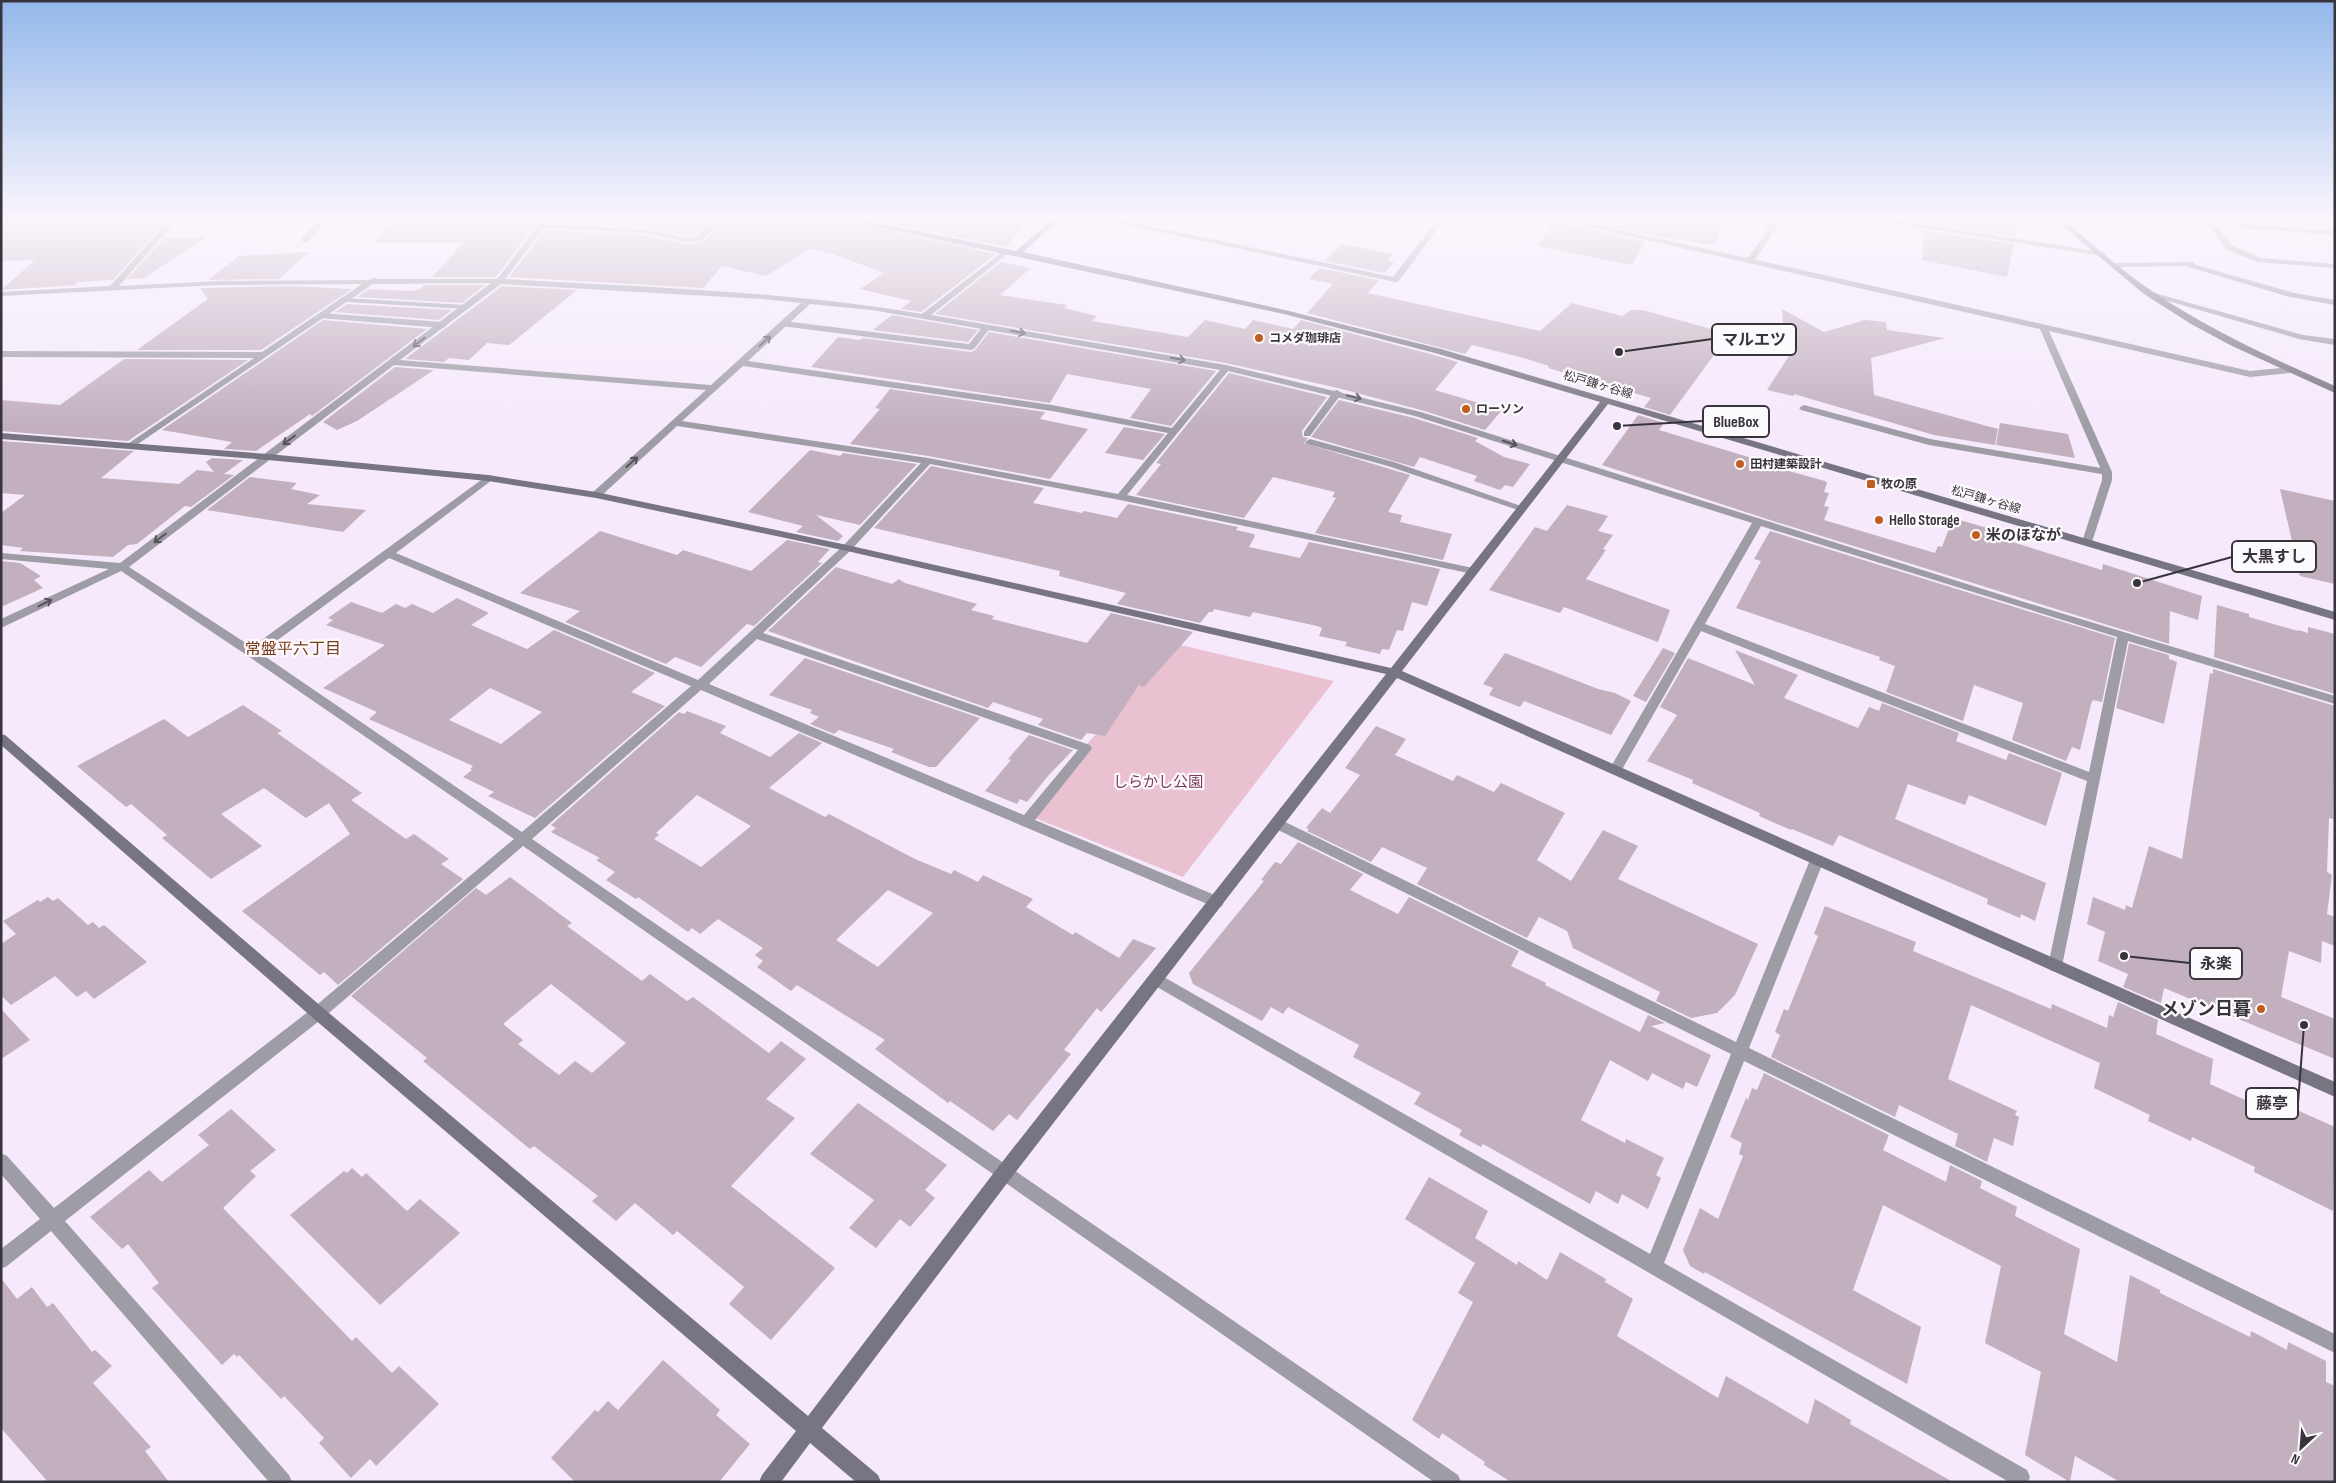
<svg xmlns="http://www.w3.org/2000/svg" width="2336" height="1483" viewBox="0 0 2336 1483" font-family="'Sofia Sans Condensed','Noto Sans JP',sans-serif">
	<style>
		.green { fill: #e9c1d1 }
		.building { fill: #c2b0be; fill-rule: evenodd }
		.lines { fill: none; stroke-linecap: round; stroke-linejoin: round }
		.lane { fill: #9e9ca4; fill-rule: evenodd }
		.street { fill: #9e9ca4; fill-rule: evenodd }
		.secondary { fill: #777581; fill-rule: evenodd }
		.oneway { stroke: #57535a }
		.poi-dot { fill: #c05e22; stroke: #fdfafe; stroke-width: 2 }
		.labels { text-anchor: middle; dominant-baseline: central; stroke-width: 4.5; stroke-linejoin: round; paint-order: stroke }
		.far-poi-label { font-size: 12px; font-weight: bold; fill: #38343b; stroke: #fdfafe; text-anchor: start }
		.far-street-label { font-size: 12px; fill: #38343b; stroke: #fdfafe }
		.poi-label { font-size: 15px; font-weight: bold; fill: #38343b; stroke: #fdfafe; text-anchor: start }
		.park-label { font-size: 15px; fill: #7d395a; stroke: #fdfafe }
		.neighbourhood-label { font-size: 16px; fill: #793a15; stroke: #fdfafe }
		.near-poi-label { font-size: 18px; font-weight: bold; fill: #38343b; stroke: #fdfafe; text-anchor: end }
		.leader { fill: none; stroke: #38343b; stroke-width: 2 }
		.callout-dot { fill: #38343b; stroke: #fdfafe; stroke-width: 2 }
		.callout { fill: #fdfafe; stroke: #38343b; stroke-width: 2 }
		.callout-label { font-size: 16px; text-anchor: middle; font-weight: bold; fill: #38343b }
	</style>
	<rect width="100%" height="100%" fill="#f5e9fb"/>
	<polygon class="green" points="1176,644 1334,681 1183,877 1025,814"/>
	<g class="building">
		<polygon points="9,219 167,219 113,280 78,282 75,285 1,290 35,260 1,261 1,226"/>
		<polygon points="396,219 540,219 496,277 432,277 463,243 373,243"/>
		<polygon points="552,219 713,219 697,234 688,236 642,227 550,222"/>
		<polygon points="726,219 839,219 996,254 921,312 901,309 911,301 860,289 884,273 833,254 810,249 766,276 722,266 703,288 509,277 545,230 642,235 688,244 704,241"/>
		<polygon points="870,219 1026,219 1006,247"/>
		<polygon points="1580,219 1724,219 1714,245 1649,235"/>
		<polygon points="1925,219 2019,219 2015,237 1925,223"/>
		<polygon points="1555,221 1645,242 1632,265 1537,246"/>
		<polygon points="1924,230 2014,244 2007,277 1922,260"/>
		<polygon points="165,237 207,237 144,278 127,279"/>
		<polygon points="1341,244 1393,254 1388,260 1394,262 1385,273 1325,261"/>
		<polygon points="309,252 279,279 208,280 239,256"/>
		<polygon points="1001,262 1031,268 1000,295 1067,305 1064,308 1097,316 1092,321 1188,337 1205,320 1245,329 1253,320 1293,329 1301,320 1434,355 1458,362 1435,390 1502,410 1485,430 1421,410 1338,388 1226,363 935,314"/>
		<polygon points="1319,268 1379,280 1368,293 1540,331 1572,303 1622,316 1631,310 1642,310 1726,333 1717,346 1719,348 1670,415 1644,407 1651,398 1548,368 1549,366 1524,358 1472,345 1465,354 1307,313 1333,284 1309,279"/>
		<polygon points="424,285 485,285 462,303 357,297 369,289 411,291 420,289"/>
		<polygon points="290,286 352,289 261,350 137,350 208,299 200,288"/>
		<polygon points="502,286 577,290 509,345 487,343 469,360 449,358 444,362 405,359"/>
		<polygon points="347,304 452,310 439,320 335,312"/>
		<polygon points="1782,309 1824,332 1865,320 1886,322 1887,330 1945,338 1871,358 1874,395 1998,429 1995,445 1934,435 1794,394 1793,396 1767,390 1794,348 1784,342"/>
		<polygon points="892,315 978,330 968,342 873,330"/>
		<polygon points="323,320 427,329 312,416 310,414 256,451 224,449 232,442 162,430"/>
		<polygon points="989,332 1216,371 1171,426 1130,418 1151,389 1067,374 1050,403 811,367 838,337 860,340 863,338 971,352 975,350"/>
		<polygon points="124,359 248,360 128,441 1,431 1,400 60,405"/>
		<polygon points="395,367 434,370 357,421 337,430 323,422"/>
		<polygon points="1229,373 1327,397 1302,431 1303,437 1308,438 1304,443 1410,475 1388,512 1402,515 1400,522 1452,534 1443,560 1315,533 1336,498 1332,497 1335,492 1273,477 1244,518 1136,495 1161,464 1156,463"/>
		<polygon points="890,389 1045,412 1040,419 1088,429 1050,479 928,456 850,444 880,409 875,408"/>
		<polygon points="1339,400 1414,418 1478,438 1475,441 1504,457 1530,464 1513,487 1505,485 1500,490 1474,481 1477,476 1420,457 1414,467 1311,437"/>
		<polygon points="1638,415 1664,423 1659,430 1755,459 1753,461 1825,481 1827,483 1824,492 1829,493 1824,506 1829,507 1824,520 1935,553 1938,546 1942,547 1953,518 2008,534 2006,540 2102,570 2103,564 2202,596 2198,620 2170,611 2169,644 1776,522 1602,465"/>
		<polygon points="2000,423 2068,434 2075,458 1996,445"/>
		<polygon points="1124,427 1165,434 1143,460 1105,453"/>
		<polygon points="1,441 134,451 101,478 179,484 197,470 214,472 206,462 212,458 243,460 224,474 234,475 191,507 185,506 137,544 128,545 113,557 20,551 23,548 1,545 1,513 25,495 1,493"/>
		<polygon points="810,450 840,456 843,453 917,464 860,525 816,515 843,536 838,541 796,532 803,526 748,512"/>
		<polygon points="931,466 1044,488 1033,503 1082,513 1084,511 1117,518 1128,504 1238,527 1236,530 1254,534 1255,536 1249,547 1300,558 1309,542 1440,569 1427,606 1412,602 1403,631 1397,630 1389,650 1382,649 1380,654 1345,646 1347,642 1319,636 1322,628 1317,626 1253,612 1250,617 1214,609 1213,612 1209,612 1200,623 1117,604 1126,593 1059,576 1060,571 874,528"/>
		<polygon points="250,477 297,483 291,489 320,495 307,504 366,510 343,532 207,510"/>
		<polygon points="2280,489 2335,501 2335,584 2300,576"/>
		<polygon points="1567,505 1608,516 1598,531 1613,535 1603,549 1606,550 1586,579 1670,610 1658,642 1564,607 1560,613 1489,590 1535,527 1547,531"/>
		<polygon points="600,531 677,555 683,550 751,571 787,540 830,549 818,562 822,563 754,626 747,624 701,667 675,657 666,664 565,622 580,611 520,593"/>
		<polygon points="1770,531 2115,638 2102,702 2093,700 2091,704 2080,750 2072,747 2066,761 2012,740 2023,703 1974,685 1963,721 1886,692 1895,666 1879,660 1880,657 1736,608 1761,561 1754,559"/>
		<polygon points="1,561 20,563 41,576 34,580 43,588 1,607"/>
		<polygon points="836,567 892,584 899,579 905,583 977,604 971,610 994,616 992,619 1087,643 1111,613 1193,632 1144,687 1139,685 1105,736 1087,733 1081,740 1038,725 1043,719 993,702 988,708 768,631"/>
		<path d="M457,598l32,15 -18,12 56,24 27,-19 101,43 -24,19 34,14 -130,112 -47,-22 6,-4 -31,-15 9,-7 -2,-1 3,-3 -104,-47 8,-7 -54,-24 62,-43 -59,-20 7,-5 -5,-2 23,-16 31,11 14,-9 9,4 7,-4 21,9zM490,688l52,24 -41,32 -52,-24z"/>
		<polygon points="2217,605 2249,614 2249,617 2298,631 2298,630 2308,633 2308,627 2335,634 2335,694 2214,657"/>
		<polygon points="2129,643 2169,655 2169,659 2177,662 2164,724 2116,708"/>
		<polygon points="1663,648 1675,653 1646,702 1633,696"/>
		<polygon points="1735,650 1798,675 1784,698 1858,728 1869,707 1879,711 1882,703 1959,733 1956,741 2006,760 2009,753 2062,773 2046,826 1969,795 1965,805 1908,784 1895,819 2046,883 2035,921 2021,914 2020,918 1987,904 1988,899 1839,835 1833,846 1792,829 1791,830 1759,816 1760,813 1692,783 1693,780 1647,761 1677,715 1660,707 1688,658 1755,685"/>
		<polygon points="1505,653 1598,689 1615,693 1631,701 1611,735 1524,701 1520,707 1489,695 1493,688 1483,684"/>
		<polygon points="805,658 980,718 936,767 929,767 891,752 894,749 839,730 834,734 810,724 819,717 810,713 812,710 769,695"/>
		<polygon points="2213,669 2335,706 2333,819 2329,818 2327,872 2332,875 2327,914 2335,917 2335,946 2322,941 2321,963 2289,951 2281,997 2335,1019 2335,1059 2164,988 2161,1003 2123,987 2128,974 2098,961 2105,932 2087,924 2093,897 2125,910 2126,905 2132,908 2149,846 2182,859 2210,673 2213,674"/>
		<polygon points="243,705 282,731 277,733 362,793 351,800 406,839 414,834 449,859 441,864 463,879 338,985 324,972 320,975 242,911 350,834 329,803 306,818 264,788 221,814 262,846 211,879 162,838 167,835 131,804 126,807 77,766 164,719 188,737"/>
		<path d="M687,711l39,15 -6,7 50,24 29,-24 23,10 -53,45 56,29 4,-3 86,45 36,15 3,-4 24,12 5,-7 50,24 -7,8 47,28 2,-3 44,26 14,-19 23,9 -55,64 -4,-4 -33,42 7,4 -54,66 -8,-6 -16,17 -43,-30 -2,2 -73,-54 10,-9 -88,-55 -6,6 -34,-24 6,-6 -8,-6 8,-7 -45,-29 -18,15 -8,-6 -4,4 -50,-35 -2,2 -30,-19 9,-8 -19,-12 4,-2 -49,-26 5,-4 -5,-3 128,-113 5,2zM697,795l54,31 -50,41 -47,-28 5,-4 -3,-2zM888,890l45,23 -55,54 -42,-27z"/>
		<polygon points="1376,726 1406,739 1395,755 1453,781 1457,775 1494,792 1501,783 1565,813 1537,860 1571,881 1603,830 1638,846 1618,879 1758,944 1735,995 1717,1013 1691,1018 1656,1001 1660,992 1573,948 1567,931 1539,917 1527,938 1417,884 1427,868 1382,847 1371,862 1307,831 1309,829 1306,828 1322,808 1330,813 1360,775 1345,768"/>
		<polygon points="1029,735 1073,750 1048,776 1027,802 1020,799 1017,804 985,791 1011,760 1008,759"/>
		<polygon points="1298,842 1363,874 1350,890 1398,914 1409,897 1519,951 1511,966 1546,983 1545,985 1640,1032 1648,1015 1665,1023 1651,1026 1711,1055 1697,1087 1686,1082 1683,1089 1652,1073 1648,1081 1610,1060 1581,1120 1625,1143 1626,1139 1664,1158 1656,1175 1661,1178 1648,1209 1622,1194 1618,1204 1596,1191 1590,1204 1483,1144 1481,1147 1459,1135 1462,1130 1414,1104 1421,1093 1353,1057 1359,1045 1288,1007 1283,1014 1271,1007 1262,1021 1193,984 1189,973 1264,881 1261,880 1275,862 1281,864"/>
		<path d="M510,877l62,46 -5,3 75,55 8,-7 37,27 6,-4 76,56 12,-12 25,18 -40,40 29,19 -64,68 104,82 -64,72 -42,-36 15,-17 -67,-56 -4,4 -38,-32 -19,18 -24,-20 6,-5 -64,-50 -4,3 -107,-88 4,-3 -76,-62 125,-108 10,7zM551,984l75,59 -34,30 -17,-12 -16,14 -41,-31 5,-4 -20,-16z"/>
		<polygon points="48,897 53,901 58,898 88,925 93,922 99,928 104,925 147,962 94,999 86,991 77,997 55,976 11,1005 1,995 1,944 16,934 3,921 38,900 40,902"/>
		<polygon points="1825,906 1916,942 1913,951 2051,1009 2052,1004 2107,1028 2109,1015 2113,1017 2118,1002 2158,1020 2156,1034 2213,1059 2210,1084 2287,1119 2288,1106 2335,1127 2333,1211 2254,1172 2255,1167 2192,1137 2191,1141 2148,1121 2150,1115 2094,1088 2100,1063 1971,1005 1948,1079 2017,1111 2015,1115 2019,1117 2013,1146 1994,1138 1987,1162 1955,1146 1958,1134 1899,1105 1895,1117 1771,1057 1780,1035 1775,1032 1784,1009 1788,1011 1818,936 1814,934"/>
		<polygon points="1,1009 30,1040 1,1059"/>
		<polygon points="1764,1073 1889,1135 1883,1150 1946,1182 1950,1165 1982,1181 1980,1188 2017,1207 2015,1216 2080,1249 2064,1334 2117,1362 2130,1275 2160,1290 2160,1293 2250,1337 2251,1331 2287,1350 2288,1342 2326,1361 2326,1382 2335,1386 2335,1482 2120,1482 2075,1456 2070,1482 2025,1455 2041,1372 1985,1343 2001,1266 1883,1205 1853,1290 1921,1327 1907,1384 1705,1272 1704,1274 1690,1266 1683,1250 1700,1208 1718,1219 1743,1156 1739,1154 1742,1143 1730,1137 1746,1098 1748,1100 1752,1088 1757,1090"/>
		<polygon points="858,1103 947,1165 925,1190 935,1198 910,1227 900,1219 876,1248 849,1228 874,1200 810,1154"/>
		<polygon points="231,1109 276,1150 250,1171 256,1176 223,1208 352,1341 356,1337 392,1373 399,1366 439,1404 376,1466 370,1459 351,1478 319,1443 324,1438 284,1396 281,1399 239,1355 237,1357 234,1354 222,1365 152,1288 159,1283 128,1244 122,1249 90,1217 149,1170 162,1182 209,1145 198,1135"/>
		<polygon points="352,1168 362,1177 366,1173 407,1211 420,1199 460,1233 380,1305 290,1215 344,1171 347,1173"/>
		<polygon points="1429,1177 1488,1211 1475,1238 1517,1265 1518,1261 1547,1280 1560,1252 1606,1279 1605,1282 1633,1299 1617,1336 1718,1398 1726,1376 1808,1424 1815,1399 1851,1420 1850,1424 1953,1482 1511,1482 1484,1465 1485,1462 1442,1433 1439,1439 1412,1420 1473,1302 1458,1293 1475,1263 1405,1219"/>
		<polygon points="1,1278 17,1299 32,1287 47,1307 53,1303 92,1352 95,1350 112,1366 93,1383 151,1447 145,1451 169,1482 48,1482 1,1428"/>
		<polygon points="663,1360 720,1410 716,1415 750,1444 719,1482 575,1482 551,1458 595,1410 598,1412 608,1401 618,1410"/>
	</g>
	<g class="lines">
		<g class="lane">
			<polygon points="1099,219 1115,219 1393,277 1438,219 1445,219 1398,282 1395,282"/>
			<polygon points="1760,219 1768,219 1777,226 1753,263 1747,263 1746,261 1769,227 1761,224"/>
			<polygon points="1866,219 1887,219 2102,252 2106,254 2102,256"/>
			<polygon points="2203,219 2210,219 2233,246 2261,258 2335,264 2335,268 2257,262 2227,250"/>
			<polygon points="2241,224 2335,231 2335,235 2244,228 2240,226"/>
			<polygon points="2193,262 2196,265 2294,293 2335,300 2335,305 2290,297 2185,266 2115,267 2111,265 2115,263"/>
			<polygon points="2144,290 2303,335 2335,339 2335,345 2299,339 2144,294"/>
			<polygon points="344,298 465,305 469,307 465,309 347,302 344,302"/>
			<polygon points="322,313 443,322 447,325 443,328 319,318 319,314"/>
			<polygon points="784,321 969,344 984,325 991,327 974,349 971,350 781,326 780,324"/>
			<polygon points="1337,390 1342,393 1310,436 1304,436 1304,432 1334,391"/>
			<polygon points="1804,405 1930,439 2107,469 2112,472 2107,475 1929,445 1801,410 1799,408"/>
			<polygon points="1310,439 1394,462 1527,508 1522,511 1518,510 1388,466 1307,444 1305,442"/>
		</g>
		<g class="street">
			<path d="M170,219h8l-59,67 100,-5 150,-1 5,-2 4,1h119l46,-60h7l-3,5 95,5 46,9 10,-2 18,-17h8l-21,21 -15,2 -46,-9 -98,-5 -39,51c139,8 280,12 417,35l84,-65h3v4l-78,62 295,50 195,47 600,189 314,95v8l-207,-63 -66,325 -2,4 -5,2 -5,-2 -2,-4 39,-185 -386,-150 -81,142h-10l-1,-3 143,-247 -337,-107 -187,-45 -101,124 346,73 5,3 -1,2 -4,1 -353,-74 -190,-36 -79,86 -88,83 327,112 2,3 -2,3 -55,69 187,78 2,4 -2,4 -5,2 -5,-2 -511,-216 -169,149 926,636 3,7h-27l-911,-636 -200,172 -258,203 224,254 3,7h-23l-218,-251 -44,35 -6,3v-20l39,-30 -39,-45v-21l6,3 47,52 259,-200 201,-169 -266,-183 -127,-85 -120,57v-9l108,-50 -108,-10v-6l119,10 371,-280 -118,1 -241,164 -3,-1v-4l125,-85 -253,-1v-6l261,1 100,-68 -143,1 -218,11v-4l109,-6zM501,284l260,15 40,4 -90,82 -311,-25zM810,304l62,6 348,60 -48,58 -120,-23 -304,-44zM394,365l312,25 -114,103v4h8l77,-71 244,37 -78,83 -145,134 -302,-127 96,-73v-4l-4,-1 -236,172 -123,-80zM743,366l309,45 116,22 -50,61 -190,-36 -246,-37zM1761,526l356,111 -28,135 -384,-148zM389,558l302,128 -169,146 -262,-179zM757,639l321,111 -54,65 -315,-131z"/>
			<polygon points="320,219 328,219 308,242 302,242 302,238"/>
			<polygon points="1553,219 1569,219 1780,265 2250,371 2290,367 2294,370 2290,373 2250,377 2049,331 2112,472 2112,480 2092,542 2087,545 2082,542 2102,480 2102,472 2040,329"/>
			<polygon points="1277,818 1736,1042 1810,860 1812,856 1822,856 1824,860 1749,1048 2335,1334 2335,1353 1744,1061 1664,1263 2027,1470 2030,1477 2028,1482 2009,1482 1152,984 1150,980 1152,976 1157,974 1162,976 1650,1254 1731,1054 1272,827 1270,823 1272,819"/>
		</g>
		<g class="secondary">
			<polygon points="841,219 858,219 1016,251 1053,219 1061,219 1023,252 1285,310 1441,349 2335,612 2335,620 1608,404 1402,671 2335,1082 2335,1097 1397,678 1011,1178 822,1428 878,1475 881,1482 856,1482 810,1443 781,1482 759,1482 762,1475 796,1431 313,1018 1,745 1,734 5,735 323,1008 808,1416 999,1166 1386,674 847,551 596,498 488,481 268,460 1,439 1,433 268,454 488,475 596,492 847,545 1391,668 1600,402 1435,353 1284,314"/>
			<path d="M2054,219h8c30,24 58,51 90,72 57,39 120,67 183,95v7l-103,-47 -41,-22 -47,-30z"/>
		</g>
	</g>
	<defs><path id="oneway-shaft" d="M-6 0H5M1.5-3L5.5 0L1.5 3" fill="none" stroke-width="1.6" stroke-linecap="round" stroke-linejoin="round" transform="scale(1.25)"/></defs>
	<g class="oneway">
		<use href="#oneway-shaft" transform="translate(1018 332) rotate(10)"/>
		<use href="#oneway-shaft" transform="translate(765 341) rotate(-42)"/>
		<use href="#oneway-shaft" transform="translate(419 342) rotate(143)"/>
		<use href="#oneway-shaft" transform="translate(1178 359) rotate(10)"/>
		<use href="#oneway-shaft" transform="translate(1354 397) rotate(14)"/>
		<use href="#oneway-shaft" transform="translate(289 440) rotate(143)"/>
		<use href="#oneway-shaft" transform="translate(1510 443) rotate(18)"/>
		<use href="#oneway-shaft" transform="translate(632 462) rotate(-42)"/>
		<use href="#oneway-shaft" transform="translate(160 538) rotate(143)"/>
		<use href="#oneway-shaft" transform="translate(45 603) rotate(-26)"/>
	</g>
	<linearGradient id="sky" x2="0" y2="1"><stop stop-color="#93b8eb"/><stop offset="0.51" stop-color="#faf5fd"/><stop offset="1" stop-color="#faf5fd" stop-opacity="0"/></linearGradient>
	<rect width="2336" height="427" fill="url(#sky)"/>
	<g class="poi-dot">
		<circle cx="1259" cy="338" r="5"/>
		<circle cx="1466" cy="409" r="5"/>
		<circle cx="1740" cy="464" r="5"/>
		<rect x="1866" y="479" width="10" height="10" rx="2.5"/>
		<circle cx="1879" cy="520" r="5"/>
		<circle cx="1976" cy="535" r="5"/>
		<circle cx="2261" cy="1009" r="5"/>
	</g>
	<g class="labels">
		<g class="far-poi-label">
			<text x="1269" y="338">コメダ珈琲店</text>
			<text x="1476" y="409">ローソン</text>
			<text x="1750" y="464">田村建築設計</text>
			<text x="1881" y="484">牧の原</text>
		</g>
		<g class="far-street-label">
			<text transform="translate(1598 385) rotate(16)">松戸鎌ヶ谷線</text>
			<text transform="translate(1986 500) rotate(16)">松戸鎌ヶ谷線</text>
		</g>
		<g class="poi-label">
			<text x="1889" y="520">Hello Storage</text>
			<text x="1986" y="535">米のほなが</text>
		</g>
		<g class="park-label">
			<text x="1158" y="782">しらかし公園</text>
		</g>
		<g class="neighbourhood-label">
			<text x="293" y="649">常盤平六丁目</text>
		</g>
		<g class="near-poi-label">
			<text x="2251" y="1009">メゾン日暮</text>
		</g>
	</g>
	<path class="leader" d="M1619 352L1712 339M1617 426L1703 421M2137 583L2232 557M2124 956L2190 963M2304 1025L2298 1103"/>
	<g class="callout-dot">
		<circle cx="1619" cy="352" r="5"/>
		<circle cx="1617" cy="426" r="5"/>
		<circle cx="2137" cy="583" r="5"/>
		<circle cx="2124" cy="956" r="5"/>
		<circle cx="2304" cy="1025" r="5"/>
	</g>
	<g class="callout">
		<rect x="1712" y="324" width="84" height="31" rx="5"/>
		<rect x="1703" y="406" width="66" height="31" rx="5"/>
		<rect x="2232" y="541" width="84" height="31" rx="5"/>
		<rect x="2190" y="948" width="52" height="31" rx="5"/>
		<rect x="2246" y="1088" width="52" height="31" rx="5"/>
	</g>
	<g class="callout-label">
		<text x="1754" y="345">マルエツ</text>
		<text x="1736" y="427">BlueBox</text>
		<text x="2274" y="562">大黒すし</text>
		<text x="2216" y="969">永楽</text>
		<text x="2272" y="1109">藤亭</text>
	</g>
	<rect width="2336" height="1483" fill="none" stroke="#38343b" stroke-width="5"/>
	<g transform="translate(2301 1448) rotate(206)" stroke="#fdfafe" stroke-width="4" paint-order="stroke">
	<path d="M0-4L9 19L0 12L-9 19Z" fill="#38343b"/>
	<text y="-8" font-size="14" font-weight="bold" text-anchor="middle" fill="#38343b">N</text>
	</g>
</svg>
